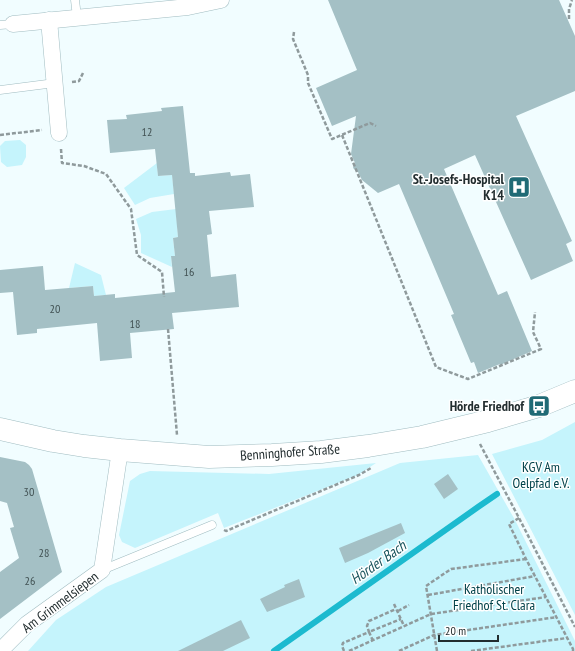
<svg xmlns="http://www.w3.org/2000/svg" width="575" height="651" viewBox="0 0 575 651" font-family="'PT Sans Narrow',sans-serif">
	<style>
		.green { fill: #c5f4fc }
		.lines { fill: none; stroke-linecap: round; stroke-linejoin: round }
		.stream { stroke: #1cbacf; stroke-width: 6 }
		.building { fill: #a4c0c5 }
		.lane-casing { stroke: #a0bcc1; stroke-width: 9 }
		.street-casing { stroke: #a0bcc1; stroke-width: 17 }
		.secondary-casing { stroke: #a0bcc1; stroke-width: 23 }
		.path { stroke: #8f9a9c; stroke-width: 2.5; stroke-dasharray: 4 2; stroke-linecap: butt }
		.lane { stroke: #fff; stroke-width: 8 }
		.street { stroke: #fff; stroke-width: 16 }
		.secondary { stroke: #fff; stroke-width: 22 }
		.labels { text-anchor: middle; dominant-baseline: central; stroke-width: 3; stroke-linejoin: round; paint-order: stroke }
		.number-label { font-size: 12px; fill: #425254 }
		.poi-label { font-size: 14px; font-weight: bold; fill: #222d2f; stroke: #fff; text-anchor: end }
		.street-label { font-size: 14px; fill: #222d2f; stroke: #fff }
		.park-label { font-size: 14px; fill: #004149; stroke: #fff }
		.water-label { font-size: 15px; font-style: italic; fill: #18535c; stroke: #fff }
	</style>
	<rect width="100%" height="100%" fill="#f1fdff"/>
	<g class="green">
		<polygon points="20,140 26,145 26,157 22,165 7,167 1,162 0,146 5,141"/>
		<polygon points="157,163 158,176 172,175 174,194 150,198 135,205 124,188"/>
		<polygon points="176,209 178,237 173,238 175,256 171,256 172,267 141,253 141,235 136,219 152,212"/>
		<polygon points="75,263 101,275 106,295 94,296 93,286 69,288"/>
		<polygon points="575,422 575,615 492,454 542,440"/>
		<polygon points="478,455 515,520 575,641 575,651 28,651 56,620 106,587 400,463"/>
		<polygon points="376,463 358,475 224,528 218,513 135,548 122,542 119,535 130,481 140,474 150,471 269,474"/>
	</g>
	<g class="lines">
		<polyline class="stream" points="274,651 478,507 497,494"/>
	</g>
	<g class="building">
		<polygon points="328,0 559,0 575,36 575,91 516,116 572,241 566,244 573,261 531,280 475,155 444,169 498,295 507,291 532,351 500,365 500,364 478,373 474,362 471,363 451,315 454,314 399,184 378,193 362,180 358,172 353,168 355,163 351,154 356,116 332,126 316,88 357,70"/>
		<polygon points="183,106 190,173 195,173 195,176 230,172 231,176 250,174 254,207 209,211 212,234 207,235 211,277 236,274 239,307 172,313 174,329 130,333 132,358 100,361 97,323 37,329 37,333 17,335 13,292 0,293 0,270 43,266 45,290 93,286 94,296 115,294 115,298 175,292 171,256 175,256 173,238 178,237 172,175 158,176 155,149 110,153 107,120 127,119 126,115 162,111 161,108"/>
		<polygon points="0,457 25,462 29,465 32,469 62,572 0,619 0,572 19,558 10,528 14,527 7,503 0,501"/>
		<polygon points="448,474 458,489 444,499 434,484"/>
		<polygon points="401,523 405,533 368,553 345,563 339,548"/>
		<polygon points="299,579 305,597 267,612 260,599 285,587 284,585"/>
		<polygon points="241,620 250,638 223,651 178,651"/>
	</g>
	<g class="lines">
		<g class="lane-casing">
			<g id="lane">
				<polyline points="75,0 77,17"/>
				<polyline points="0,25 13,24"/>
				<polyline points="0,90 55,83"/>
				<polyline points="102,570 212,525"/>
			</g>
		</g>
		<g class="street-casing">
			<g id="street">
				<polyline points="49,20 59,133"/>
				<polyline points="13,24 188,7 221,0"/>
				<polyline points="0,651 27,624 102,570 120,450"/>
			</g>
		</g>
		<g class="secondary-casing">
			<polyline id="secondary" points="0,429 53,441 84,446 120,450 209,457 272,455 321,452 368,446 422,437 488,421 539,406 575,391"/>
		</g>
		<g class="path">
			<polyline points="569,19 569,9 572,0"/>
			<polyline points="294,32 293,39 308,75 308,83 332,139 370,123 376,126"/>
			<polyline points="72,82 79,81 83,73"/>
			<polyline points="0,135 42,130"/>
			<polyline points="342,135 436,367 468,379 541,349 533,332 535,312"/>
			<polyline points="61,149 62,163 84,166 106,174 131,209 137,255 162,272 164,297"/>
			<polyline points="168,329 177,435"/>
			<polyline points="480,444 519,518 575,627"/>
			<polyline points="519,518 509,524 526,559 573,649 573,651"/>
			<polyline points="224,530 226,531 359,475 371,468"/>
			<polyline points="428,595 535,576"/>
			<polyline points="394,604 404,626"/>
			<polyline points="398,611 409,605"/>
			<polyline points="373,641 369,632 401,619"/>
			<polyline points="344,651 342,646 343,643 369,632 367,626 369,621 396,609"/>
			<polyline points="349,651 431,614 546,597"/>
			<polyline points="399,651 434,635 557,617"/>
			<polyline points="437,651 426,586 451,569 526,559"/>
			<polyline points="471,651 567,638"/>
		</g>
		<use href="#lane" class="lane"/>
		<use href="#street" class="street"/>
		<use href="#secondary" class="secondary"/>
	</g>
	<defs>
		<g id="hospital-square" transform="scale(1.15)"><rect x="-9" y="-9" width="18" height="18" rx="4" fill="#206a75" stroke="#fff"/><path d="M-5-5h3v3.5h4V-5h3V5h-3V1.5h-4V5h-3Z" fill="#fff"/></g>
		<g id="bus-square" transform="scale(1.15)"><rect x="-9" y="-9" width="18" height="18" rx="4" fill="#206a75" stroke="#fff"/><path d="M-5-6H5V4H4V6H2V4H-2V6H-4V4H-5ZM-3.5-4V0h7V-4ZM-3.5 1.2v1.5H-2V1.2ZM2 1.2v1.5H3.5V1.2Z" fill="#fff"/></g>
	</defs>
	<g fill-rule="evenodd">
		<use href="#hospital-square" x="519" y="187"/>
		<use href="#bus-square" x="539" y="406"/>
	</g>
	<g class="labels">
		<g class="number-label">
			<text x="147" y="131">12</text>
			<text x="189" y="271">16</text>
			<text x="55" y="308">20</text>
			<text x="135" y="323">18</text>
			<text x="29" y="491">30</text>
			<text x="44" y="552">28</text>
			<text x="30" y="580">26</text>
		</g>
		<g class="poi-label">
			<text x="504" y="179">St.-Josefs-Hospital<tspan x="504" dy="16">K14</tspan></text>
			<text x="524" y="406">Hörde Friedhof</text>
		</g>
		<g class="street-label">
			<text transform="translate(290 452) rotate(-4)">Benninghofer Straße</text>
			<text transform="translate(60 602) rotate(-37)">Am Grimmelsiepen</text>
		</g>
		<g class="park-label">
			<text x="541" y="467">KGV Am<tspan x="541" dy="16">Oelpfad e.V.</tspan></text>
			<text x="494" y="589">Katholischer<tspan x="494" dy="16">Friedhof St. Clara</tspan></text>
		</g>
		<g class="water-label">
			<text transform="translate(378 562) rotate(-35)">Hörder Bach</text>
		</g>
	</g>
	<path d="M439 635v6h59v-6" fill="none" stroke="#222d2f" stroke-width="2"/>
	<text x="445" y="635" font-size="12" fill="#222d2f" stroke="#ffffff" stroke-width="3" paint-order="stroke">20 m</text>
</svg>
